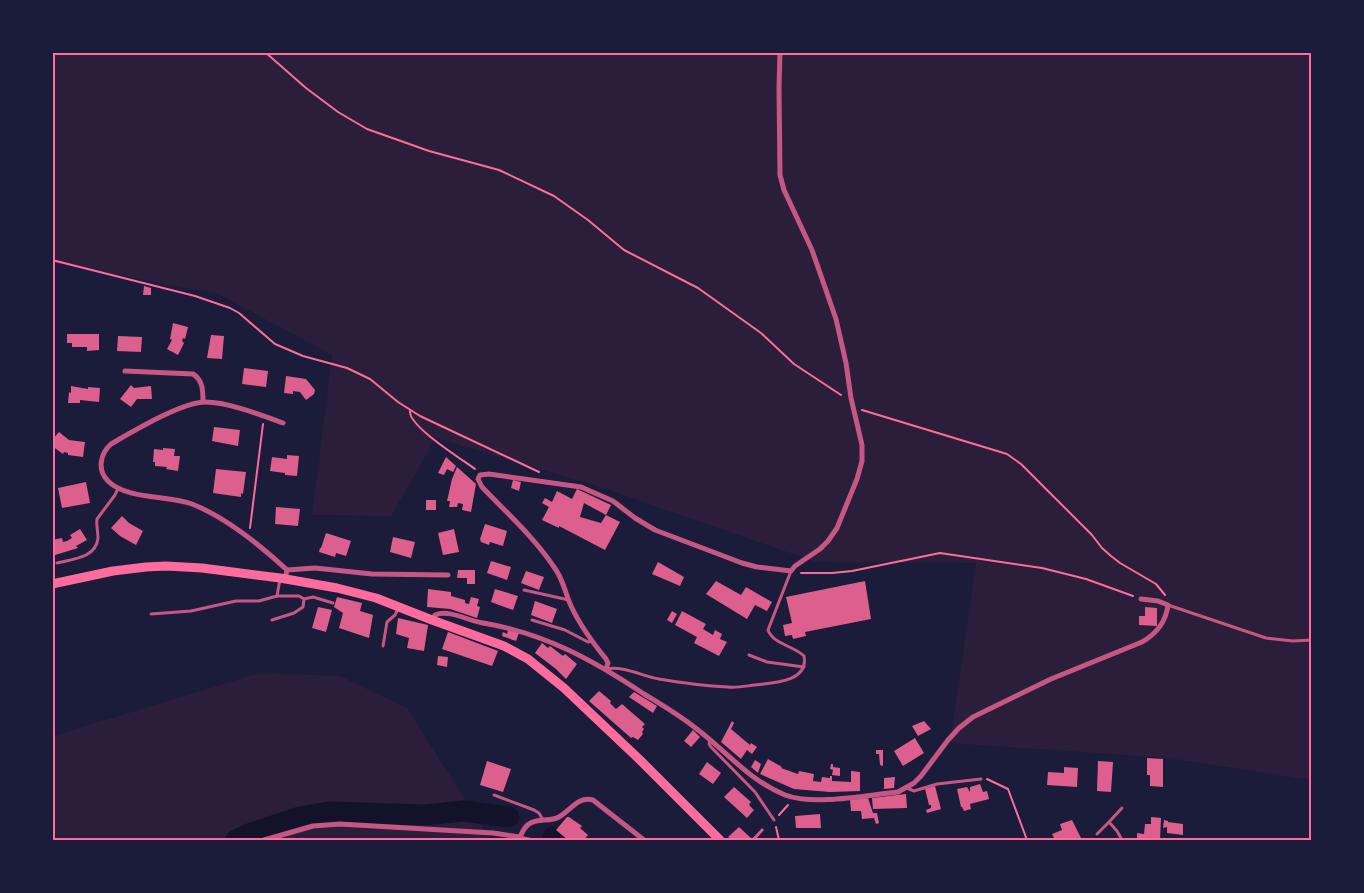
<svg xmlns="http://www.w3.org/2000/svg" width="1364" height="893" viewBox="0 0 1364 893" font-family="Cabin,sans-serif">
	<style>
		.green { fill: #2a1e3b }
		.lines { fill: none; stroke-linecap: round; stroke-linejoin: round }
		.river { stroke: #12122b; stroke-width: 21 }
		.building { fill: #dd5f8e }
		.path { stroke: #ff6b9d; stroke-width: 2 }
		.service { stroke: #c65784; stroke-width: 3 }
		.minor { stroke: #c65784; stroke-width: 5 }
		.secondary { stroke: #ff6b9d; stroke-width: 9 }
		.neatline { fill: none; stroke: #ff6b9d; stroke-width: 2 }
	</style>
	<rect width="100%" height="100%" fill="#1b1b3a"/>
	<g class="green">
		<polygon points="52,53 1311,53 1311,780 1168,758 950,743 976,563 816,562 603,488 436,438 391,516 312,515 332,355 218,294 53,263"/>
		<polygon points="259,673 340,676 407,708 491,840 53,840 53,736"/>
	</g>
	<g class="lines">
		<g class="river">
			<polyline points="553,837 557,840"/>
			<polyline points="236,840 249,834 300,817 329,812 425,815 463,811 509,817"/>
		</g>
	</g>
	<g class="building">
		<polygon points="144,286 151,288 151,295 143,295"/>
		<polygon points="173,323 188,327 185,339 183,338 182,341 184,343 178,355 167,349 172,340 170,339"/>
		<polygon points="67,334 99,334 99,350 87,351 87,347 72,347 72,343 67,343"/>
		<polygon points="211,335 224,336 222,359 207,358"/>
		<polygon points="118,336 142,337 141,352 117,351"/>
		<polygon points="244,368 268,371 266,387 242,384"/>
		<polygon points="286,376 306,379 315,390 314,394 306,400 300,392 293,391 293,394 284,393"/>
		<polygon points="131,385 134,388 151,386 152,399 137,399 131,407 120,399"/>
		<polygon points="71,386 88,389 88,387 100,388 99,402 80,400 80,403 68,403 69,392 71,393"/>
		<polygon points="214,427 240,430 238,446 212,441"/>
		<polygon points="59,432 69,440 85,442 83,457 68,455 68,453 64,452 63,454 52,446 52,440"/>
		<polygon points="163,448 175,449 174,456 180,456 178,471 166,469 167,467 155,466 155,462 153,462 154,449 163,450"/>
		<polygon points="287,455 299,456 297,476 285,475 285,473 270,471 272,457 287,459"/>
		<polygon points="446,457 456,466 453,472 447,469 444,475 438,473"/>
		<polygon points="457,467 476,484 471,512 462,510 463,504 458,503 457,507 449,507 450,501 447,501 452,479"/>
		<polygon points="216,469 246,472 243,494 241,493 241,497 213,493"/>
		<polygon points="513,480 521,482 519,491 511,488"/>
		<polygon points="86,482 90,503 62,508 58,488"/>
		<polygon points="577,489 611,505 606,515 584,503 580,517 601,523 606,515 620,522 605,550 559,526 559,528 542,520 549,507 542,503 545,498 552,502 557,491 572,499"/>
		<rect x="426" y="500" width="10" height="10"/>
		<polygon points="276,507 300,509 298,526 275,524"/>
		<polygon points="122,516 129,523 143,531 136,545 120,536 111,528"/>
		<polygon points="485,524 507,531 503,546 490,542 489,545 481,542 480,539"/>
		<polygon points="80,529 87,540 76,546 78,548 52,556 52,540 62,538 63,542 67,541 72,538 70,535"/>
		<polygon points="454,529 459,552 443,555 438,533"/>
		<polygon points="326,533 351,541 346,556 336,553 335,557 319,552 320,548 321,548"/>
		<polygon points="393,537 415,542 411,558 390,552"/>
		<polygon points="491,561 511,567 507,580 487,573"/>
		<polygon points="658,562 684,577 680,586 652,574"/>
		<polygon points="458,570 475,570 475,584 467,584 467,578 457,578"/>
		<polygon points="526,571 544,577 539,590 521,583"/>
		<polygon points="716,581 741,595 746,587 772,602 767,611 755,605 747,619 706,594"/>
		<polygon points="865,581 871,619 805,632 806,636 793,639 792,635 785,636 783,625 792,623 786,597"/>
		<polygon points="428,589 451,592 451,596 465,600 465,603 469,604 471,597 479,599 477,606 480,607 477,618 450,609 427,607"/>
		<polygon points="495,589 518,596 513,610 491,602"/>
		<polygon points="337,597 362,603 360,611 373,615 369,638 339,628 343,613 334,607"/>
		<polygon points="535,601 557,609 552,623 531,615"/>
		<polygon points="318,607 332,610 326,632 312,628"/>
		<polygon points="1145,607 1157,608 1157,626 1139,625 1139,616 1145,616"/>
		<polygon points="672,611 677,614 672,623 667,620"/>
		<polygon points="682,611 706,624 703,629 713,635 715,630 722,634 720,639 727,642 719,656 694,643 697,637 675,625"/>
		<polygon points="398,618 428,625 424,651 407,648 409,638 396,634"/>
		<polygon points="508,630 519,633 516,641 502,636 503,632 507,634"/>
		<polygon points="448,632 498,651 492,666 442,649"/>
		<polygon points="542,643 548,648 550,646 563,656 565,654 577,664 566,679 556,669 535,653"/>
		<polygon points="438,656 448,657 447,667 437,665"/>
		<polygon points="599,691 611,701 610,703 616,709 622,704 645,724 642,727 644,729 642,732 643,734 638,740 633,737 631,738 589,701"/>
		<polygon points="634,692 657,706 653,713 629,697"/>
		<polygon points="732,721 734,723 731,729 750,745 751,743 757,747 752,754 747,750 741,759 721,742"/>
		<polygon points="924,721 931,729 918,736 912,726"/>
		<polygon points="693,730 700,737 691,747 684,741"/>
		<polygon points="915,738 924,753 903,766 894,751"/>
		<polygon points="876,750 883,750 883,766 880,765 879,754 876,754"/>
		<polygon points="1147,758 1163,759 1163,787 1150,786 1150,775 1147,775"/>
		<polygon points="768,759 782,767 781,768 798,774 799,771 814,774 813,781 821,782 822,777 830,778 830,776 832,776 832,781 851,782 851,771 860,772 860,791 830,792 794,789 760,774"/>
		<polygon points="755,760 761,764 758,773 751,767"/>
		<polygon points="487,761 511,769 503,792 480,785"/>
		<polygon points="1098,761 1113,762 1111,792 1097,791"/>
		<polygon points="707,762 721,773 713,784 699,774"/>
		<polygon points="831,764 833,764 833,767 840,768 840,776 832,775 833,770 830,769"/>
		<polygon points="1064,767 1078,768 1077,787 1047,785 1048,772 1064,773"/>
		<polygon points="895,777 894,788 884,789 884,778"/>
		<polygon points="980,784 983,792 987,791 989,799 970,804 971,809 964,811 962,807 961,807 957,789 967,787 970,792 970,787"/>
		<polygon points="935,786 941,809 927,813 926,810 931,808 931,805 929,805 925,789"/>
		<polygon points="734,787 751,802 749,805 754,810 747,818 724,797"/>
		<polygon points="906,794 907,808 873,809 872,798"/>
		<polygon points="868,798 873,813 877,813 879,823 876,824 874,818 862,819 861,811 851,811 850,800"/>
		<polygon points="820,814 821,828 796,828 795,816"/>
		<polygon points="567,817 569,817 582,826 580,828 588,835 584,840 568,840 556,830"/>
		<polygon points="1151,817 1161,818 1160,840 1137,840 1137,833 1144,834 1145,824 1151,824"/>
		<polygon points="1072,820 1082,840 1055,840 1052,834 1062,830 1060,824"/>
		<polygon points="1164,820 1168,821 1168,822 1183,824 1183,835 1167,833 1167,827 1163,828"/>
		<polygon points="739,827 752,839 762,828 764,830 755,840 732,840 728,837"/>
	</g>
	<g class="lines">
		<g class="path">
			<polyline points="265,52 306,88 338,112 367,129 429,151 499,170 554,196 588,220 624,250 698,288 761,333 794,364 841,395"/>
			<polyline points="52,260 195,296 230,308 239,313 275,344 303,356 347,368 370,379 398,402 420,416 539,472"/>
			<polyline points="862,410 1007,454 1021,464 1092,535 1102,548 1111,556 1120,563 1156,584 1165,595"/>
			<path d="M410,411c-2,15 53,49 65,58"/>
			<polyline points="250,528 263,424"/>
			<polyline points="801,573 832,573 852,571 940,553 1042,568 1086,579 1133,596"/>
			<polyline points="987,779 1008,789 1027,840"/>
			<polyline points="779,815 788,805"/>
			<polyline points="776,827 779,840"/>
		</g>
		<g class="service">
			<path d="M57,563c16,-4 39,-5 41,-25 0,-6 -2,-13 -1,-19l18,-24 3,-7"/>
			<polyline points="524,590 569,600"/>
			<polyline points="277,596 280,579"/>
			<polyline points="304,599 313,597 333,603"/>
			<polyline points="1168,605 1266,638 1293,641 1312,640"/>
			<polyline points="151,614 191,611 236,601 259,601 277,596 299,596 304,599 303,607 294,613 272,620"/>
			<polyline points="532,620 565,630 588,642 592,641"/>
			<polyline points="383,646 387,622 395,615 399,607"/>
			<polyline points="749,655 767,662 804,667"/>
			<path d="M607,669c14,-4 38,8 52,10 23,4 47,7 69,8 9,1 18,-1 27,-2 18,-2 54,-3 49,-29 -10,-10 -31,-12 -36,-26l23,-59"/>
			<polyline points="710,740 709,744 711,747 755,792 774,820"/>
			<polyline points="907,788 914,791 937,784 981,779"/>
			<polyline points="494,795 534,810 539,813 543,820"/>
			<polyline points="1097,834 1109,822"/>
			<polyline points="520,837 533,840"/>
			<polyline points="1122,840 1117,831 1109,822 1122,808"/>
		</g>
		<g class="minor">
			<path d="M125,371l68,3c10,6 10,17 10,28"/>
			<path d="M283,423c-22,-8 -55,-21 -78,-21 -23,0 -73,30 -94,42 -11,10 -14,26 -3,37 19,19 60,14 84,23 33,13 69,42 95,66"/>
			<polyline points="285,579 287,570 315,568 372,574 448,575"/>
			<path d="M432,620l3,-5c15,-6 33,6 48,8 61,10 110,37 161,71 18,11 37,22 54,36 29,22 52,51 87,65 29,11 82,0 113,-3l16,-9 7,-7 27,-36 11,-12 14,-11 78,-38 91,-37c14,-8 24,-20 26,-37l-10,-4 -17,-2"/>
			<path d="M606,669l2,-6 -2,-4c-13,-16 -25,-32 -34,-51 -6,-12 -8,-26 -16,-38 -20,-31 -49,-57 -74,-83l-4,-8 2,-4 9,-1 92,13 32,14 22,17 20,12 87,33 15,4 34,4 4,-5 25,-17 8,-8 9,-13 20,-49 5,-18v-16l-11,-47 -5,-35 -10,-44 -24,-69 -28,-60 -4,-15 -1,-87 1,-36"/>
			<path d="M264,840l49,-14 27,-2 153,9 27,4c2,-4 4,-10 9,-13 8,-6 21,-2 30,-7 12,-7 19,-21 34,-17l51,40"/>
		</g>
		<polyline class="secondary" points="52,584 113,571 146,567 166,566 202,568 280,578 337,588 376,598 432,620 504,646 528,659 564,688 640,760 720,840"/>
	</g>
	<rect width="1364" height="893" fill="none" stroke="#1b1b3a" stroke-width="108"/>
	<rect x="54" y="54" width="1256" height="785" class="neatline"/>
</svg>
